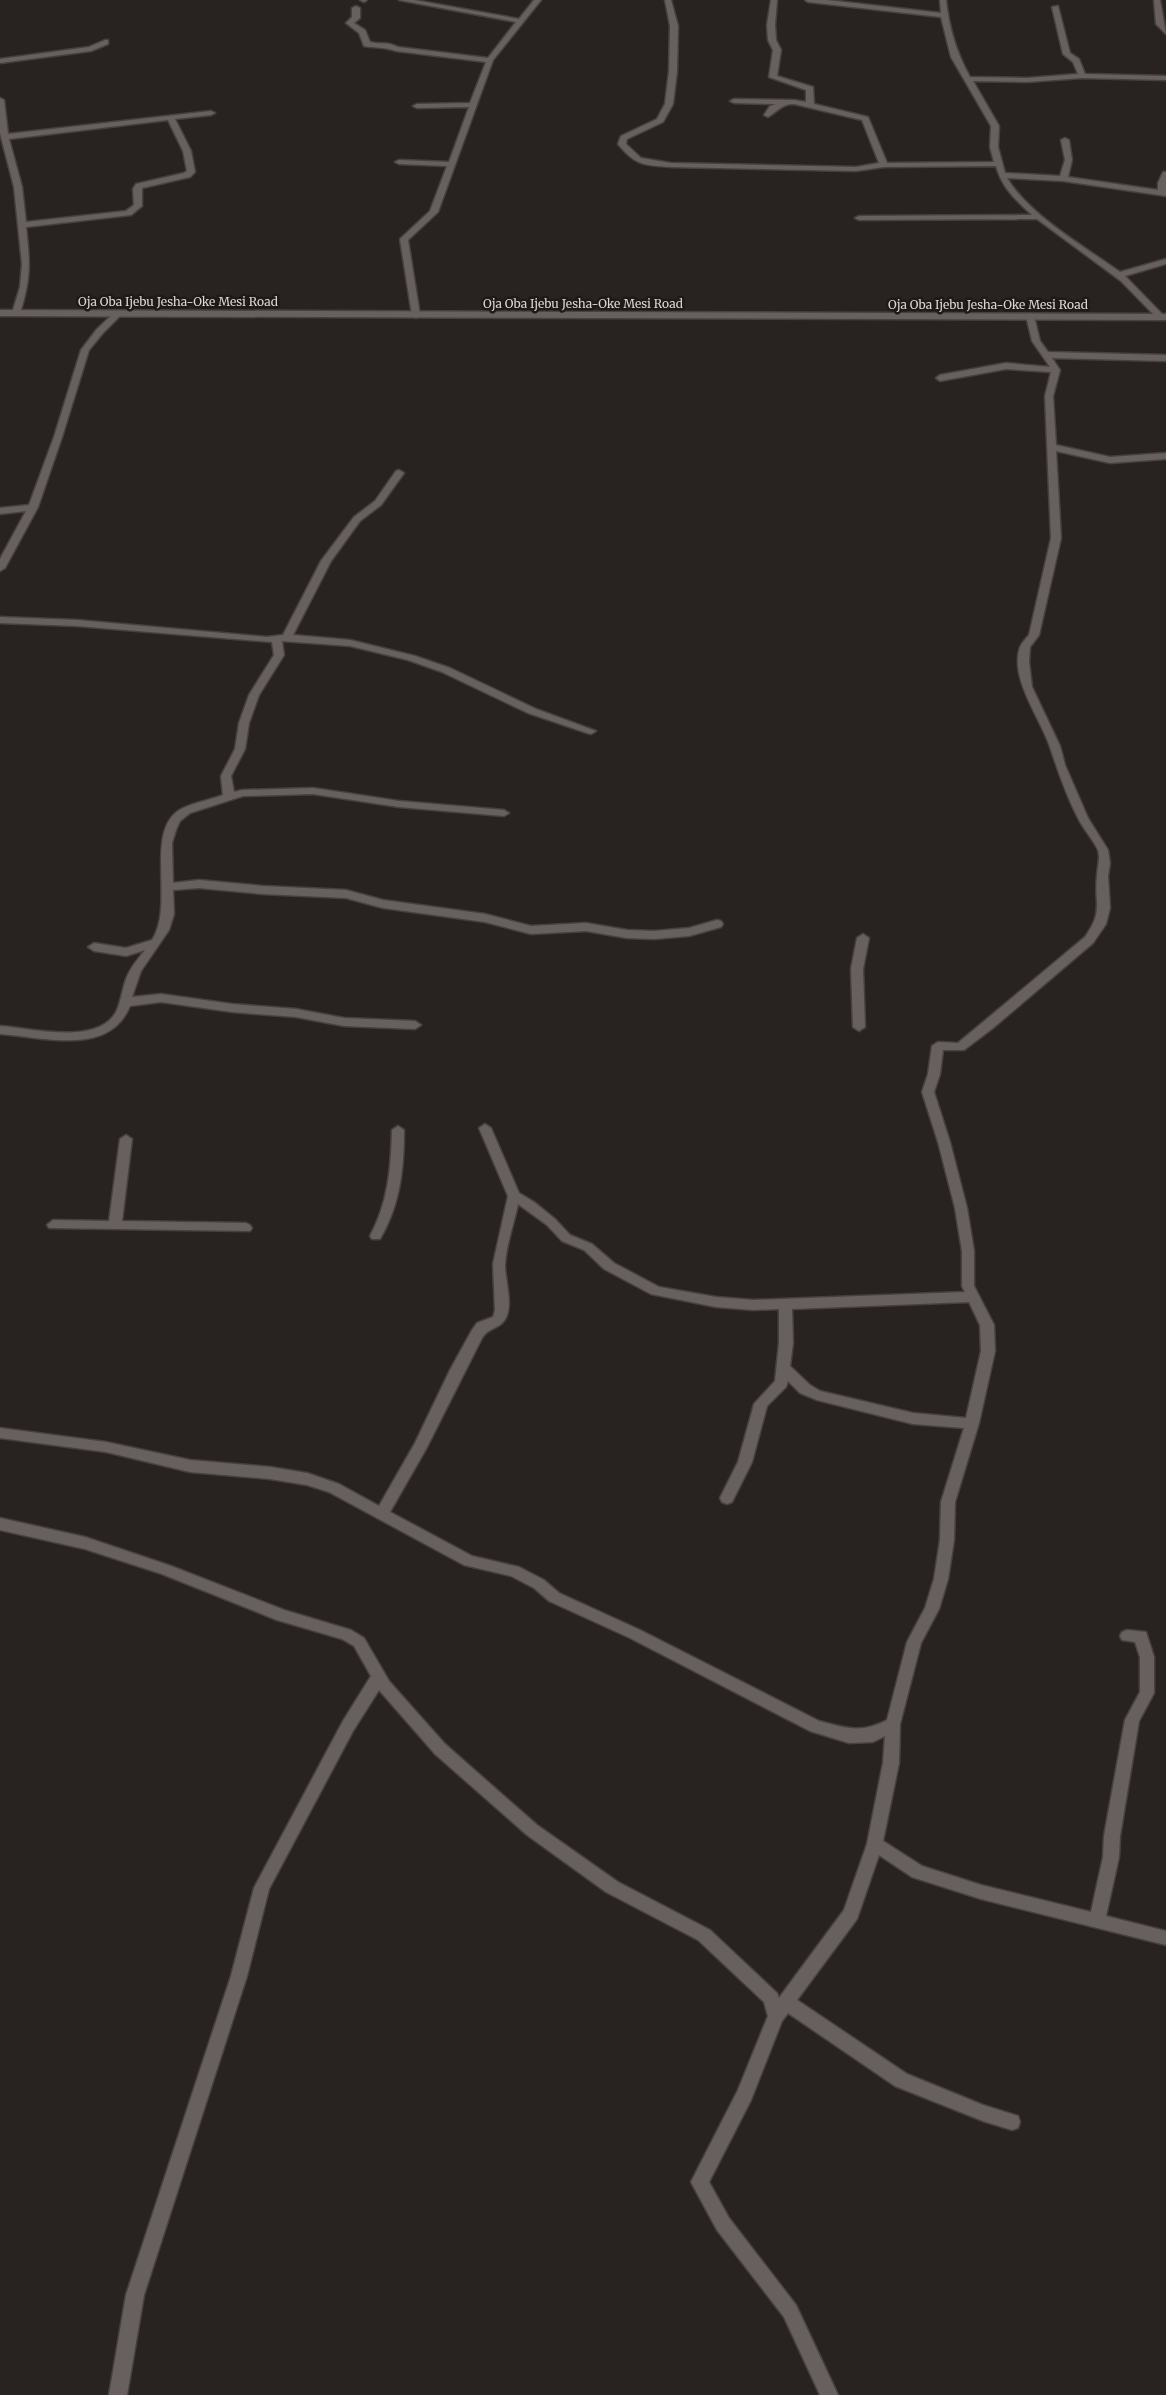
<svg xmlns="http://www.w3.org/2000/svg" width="1166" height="2395" viewBox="0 0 1166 2395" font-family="Merriweather,serif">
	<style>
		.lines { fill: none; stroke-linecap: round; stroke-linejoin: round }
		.street-casing { stroke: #464140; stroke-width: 3 }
		.secondary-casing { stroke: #464140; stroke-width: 3 }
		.street { fill: #67605f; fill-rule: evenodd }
		.secondary { fill: #67605f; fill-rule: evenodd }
		.labels { text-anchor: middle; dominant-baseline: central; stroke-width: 5; stroke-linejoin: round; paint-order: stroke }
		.far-street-label { font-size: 12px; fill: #dbd6d6; stroke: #1f1918 }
	</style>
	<rect width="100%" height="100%" fill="#282221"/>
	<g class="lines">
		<g class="street-casing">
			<g id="street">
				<polygon points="360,0 367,0 364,2"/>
				<path d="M399,0h15l105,19 15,-19h7l-48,60 -55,152 -30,28 12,75 -4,3 -4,-3 -12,-76 30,-28 17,-45 -48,-2 -4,-2 4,-2 50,2 20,-55 -52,1 -4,-2 4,-2 53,-1 16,-41 -90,-11c-11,-4 -20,-3 -32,-5l-5,-13 -13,-10 6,-6v-9l4,-2 4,2v10l-6,5 11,7 5,12c12,3 15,-1 28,5l90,11 28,-36z"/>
				<path d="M665,0h6l7,26 -1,45 -4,33 -10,18 -36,17 -1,5 15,14 30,5 185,4 23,-4 -17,-43 -68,-16c-13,0 -17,8 -26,13l-4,-2 6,-9 6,-2 -42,-1 -4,-2 4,-2 60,1 12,2v-12l-37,-13 4,-27 -5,-10 -1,-15 4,-25h6l-2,25 1,15 5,10 -4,26 36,11 1,17 54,13 19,46 107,-1 -4,-15 1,-21 -40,-69 -10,-40 -133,-15 -3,-2h22l114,13 -1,-13h6c3,28 10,52 24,77l57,1 51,-4 -5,-12 -10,-8 -11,-47 6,-1 12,47 9,6 6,15 81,2v4l-84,-2 -55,4 -54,-1 26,45 -1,21 7,26 55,3 5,-16 -4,-20 4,-2 4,2 3,20 -4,17 90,13v-7l5,-11h3v24l-103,-15 -56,-3c22,37 78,69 113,94l46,-13v5l-41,12 40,41 -7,2 -37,-38 -84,-62 -178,1 -4,-2 4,-2 173,-1c-16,-15 -30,-27 -36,-49l-112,1 -28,4 -185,-4c-27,-2 -35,-1 -53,-23l3,-8 36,-17 8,-15 4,-33 1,-45z"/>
				<polygon points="1154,0 1160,0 1166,34 1156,24"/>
				<polygon points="105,40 108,40 108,44 91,51 0,63 0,59 89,47"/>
				<path d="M0,98l4,2 4,34 203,-23 4,2 -4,2 -36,4 16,32 4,21 -5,5 -48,11v18l-11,9 -105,12c4,35 5,52 -6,86l-4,3 -4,-3 8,-26 2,-23 -8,-77 -14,-54zM168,120l15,31 4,20 -3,2 -48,11 -3,5 1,16 -8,6 -100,11 -4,-35 -13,-48z"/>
				<polygon points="116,311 123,313 103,333 89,350 62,437 38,507 5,568 0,571 0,559 26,511 0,514 0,508 29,505 54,437 81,350 97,329"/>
				<path d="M1030,313l4,3 6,25 8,11 118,3v6l-114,-3 8,12 -7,26 3,49 54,12 56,-4v6l-56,4 -54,-12 5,87 -22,97 -9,12 -1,15 3,25 28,59 5,19 23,53 20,32 2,13 -2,13 2,32 -4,16 -13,19 -100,85 -29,22h-21l-3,24 -6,18 16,50 17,66 7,43v35l20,39 1,26 -16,72 -24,79 -1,38 -6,39 -9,30 -18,34 -21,81 -1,39 -16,78 39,25 59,19 110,27 12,-55 1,-21 21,-116 15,-28v-35l-5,-15 -13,-2 -2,-4 2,-4 5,-2 19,2 8,25v36l-15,28 -19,115 -1,21 -13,59 60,15v14l-185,-46 -69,-22 -33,-22 -22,64 -60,81 110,74 76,31 35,11 2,6 -2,6 -6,2 -29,-9 -88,-35 -107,-73 -6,8 -31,79 -42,82 20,36 67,87 42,90h-18l-36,-78 -67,-87 -26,-48 47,-92 30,-74 -4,-14 -66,-62 -92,-48 -79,-57 -92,-81 -56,-64 -26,41 -84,158 -22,87 -103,319 -17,100h-18l17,-100 105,-319 23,-88 89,-167 28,-45 -17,-30 -12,-7 -65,-19 -115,-46 -77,-25 -85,-19v-12l85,19 86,29 113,44 67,20 13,8 25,43 56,63 92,81 81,57 92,48 67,63 2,5 65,-88 23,-66 16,-81 2,-27 -12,6 -24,1 -39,-12 -180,-93 -81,-37 -15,-13 -23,-12 -47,-11 -135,-73 -22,-7 -37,-6 -80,-7 -84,-20 -106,-14v-10l106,14 84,18 80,7 37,6 32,11 40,22 36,-63 35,-73 22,-40 5,-7 16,-6 2,-7 -2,-46 15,-68 -29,-68 6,-4 6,4 28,65 15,9 21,17 15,16 22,9 22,19 45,24 57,10 37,3 212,-8 -3,-6v-35l-7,-43 -17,-66 -16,-50 6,-18 4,-28 6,-4 20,1 127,-106c19,-27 9,-32 12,-61 0,-9 4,-17 1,-26 -5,-11 -15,-21 -20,-32 -12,-23 -20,-47 -28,-71 -9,-28 -41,-69 -30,-100 2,-4 6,-9 9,-12l22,-97 -6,-142 6,-24 -45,-3 -66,12 -4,-3 4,-3 66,-12 44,4 -18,-26 -6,-25zM518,1204l29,21 15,16 22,9 20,19 47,25 65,13 37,3 26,-1v34l-4,38 -21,23 -16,58 -18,36 2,4 5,2 5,-2 20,-40 15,-56 19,-19 2,-6 12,12 17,7 96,24 51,4 -23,74 -1,38 -6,39 -9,29 -18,34 -20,78c-27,14 -41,8 -68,1l-179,-91 -81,-37 -15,-13 -25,-13 -47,-11 -82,-44 36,-63 56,-111c6,-10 15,-9 21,-16 12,-13 2,-40 2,-57 1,-20 9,-41 13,-61zM969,1302l11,23 1,26 -15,67 -53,-5 -93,-22 -10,-6 -20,-19 3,-23 -1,-34z"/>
				<path d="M399,470l5,3 -23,32 -21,16 -29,40 -38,74 57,5 65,16 35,12 86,41 60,22 -5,3 -4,-1 -59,-20 -86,-41 -34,-12 -58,-14 -68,-5 2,14 -25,40 -10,28 -4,26 -14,27 3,16 8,-2 71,-2 86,13 105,9 5,3 -5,3 -105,-9 -86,-13 -70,2 -53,17 -10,8 -4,9 -4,13 1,40 26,-3 64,6 83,4 37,10 102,14 46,12 55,-3 41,7 27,1 35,-3 28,-8 4,1 2,3 -2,3 -32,9 -35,3 -27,-1 -41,-7 -55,3 -46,-12 -102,-14 -37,-10 -83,-4 -64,-6 -26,2 1,24 -5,16 -28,41 -9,26 29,-3 71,10 64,5 48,9 71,3 6,4 -6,4 -71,-3 -48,-9 -64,-5 -71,-10 -31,4c-21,51 -87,31 -130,28v-8c31,2 97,20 116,-14 5,-10 6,-22 10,-33 4,-11 12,-20 19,-29l-19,6 -32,-5 -6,-4 6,-4 32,5 26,-8c24,-36 -10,-112 31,-132 13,-6 27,-8 40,-13l-2,-19 14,-27 4,-26 10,-28 25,-40 -2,-13 -195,-16 -77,-3v-6l77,3 190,17 16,-2 38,-74 33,-44 21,-16 21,-30z"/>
				<polygon points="863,934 869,938 863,969 865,1027 859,1031 853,1027 851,969 857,938"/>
				<path d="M398,1126l6,4c0,39 -4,75 -24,109h-8l-2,-3c18,-33 21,-68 22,-106z"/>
				<polygon points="126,1135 132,1139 122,1221 246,1223 250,1225 252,1228 250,1231 49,1228 47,1225 53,1220 109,1221 120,1139"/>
			</g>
		</g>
		<g class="secondary-casing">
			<polygon id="secondary" points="0,310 1166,314 1166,320 0,316"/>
		</g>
		<use href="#street" class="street"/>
		<use href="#secondary" class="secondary"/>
	</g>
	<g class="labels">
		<g class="far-street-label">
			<text x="178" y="301">Oja Oba Ijebu Jesha-Oke Mesi Road</text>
			<text x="583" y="303">Oja Oba Ijebu Jesha-Oke Mesi Road</text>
			<text x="988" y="304">Oja Oba Ijebu Jesha-Oke Mesi Road</text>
		</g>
	</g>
</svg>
